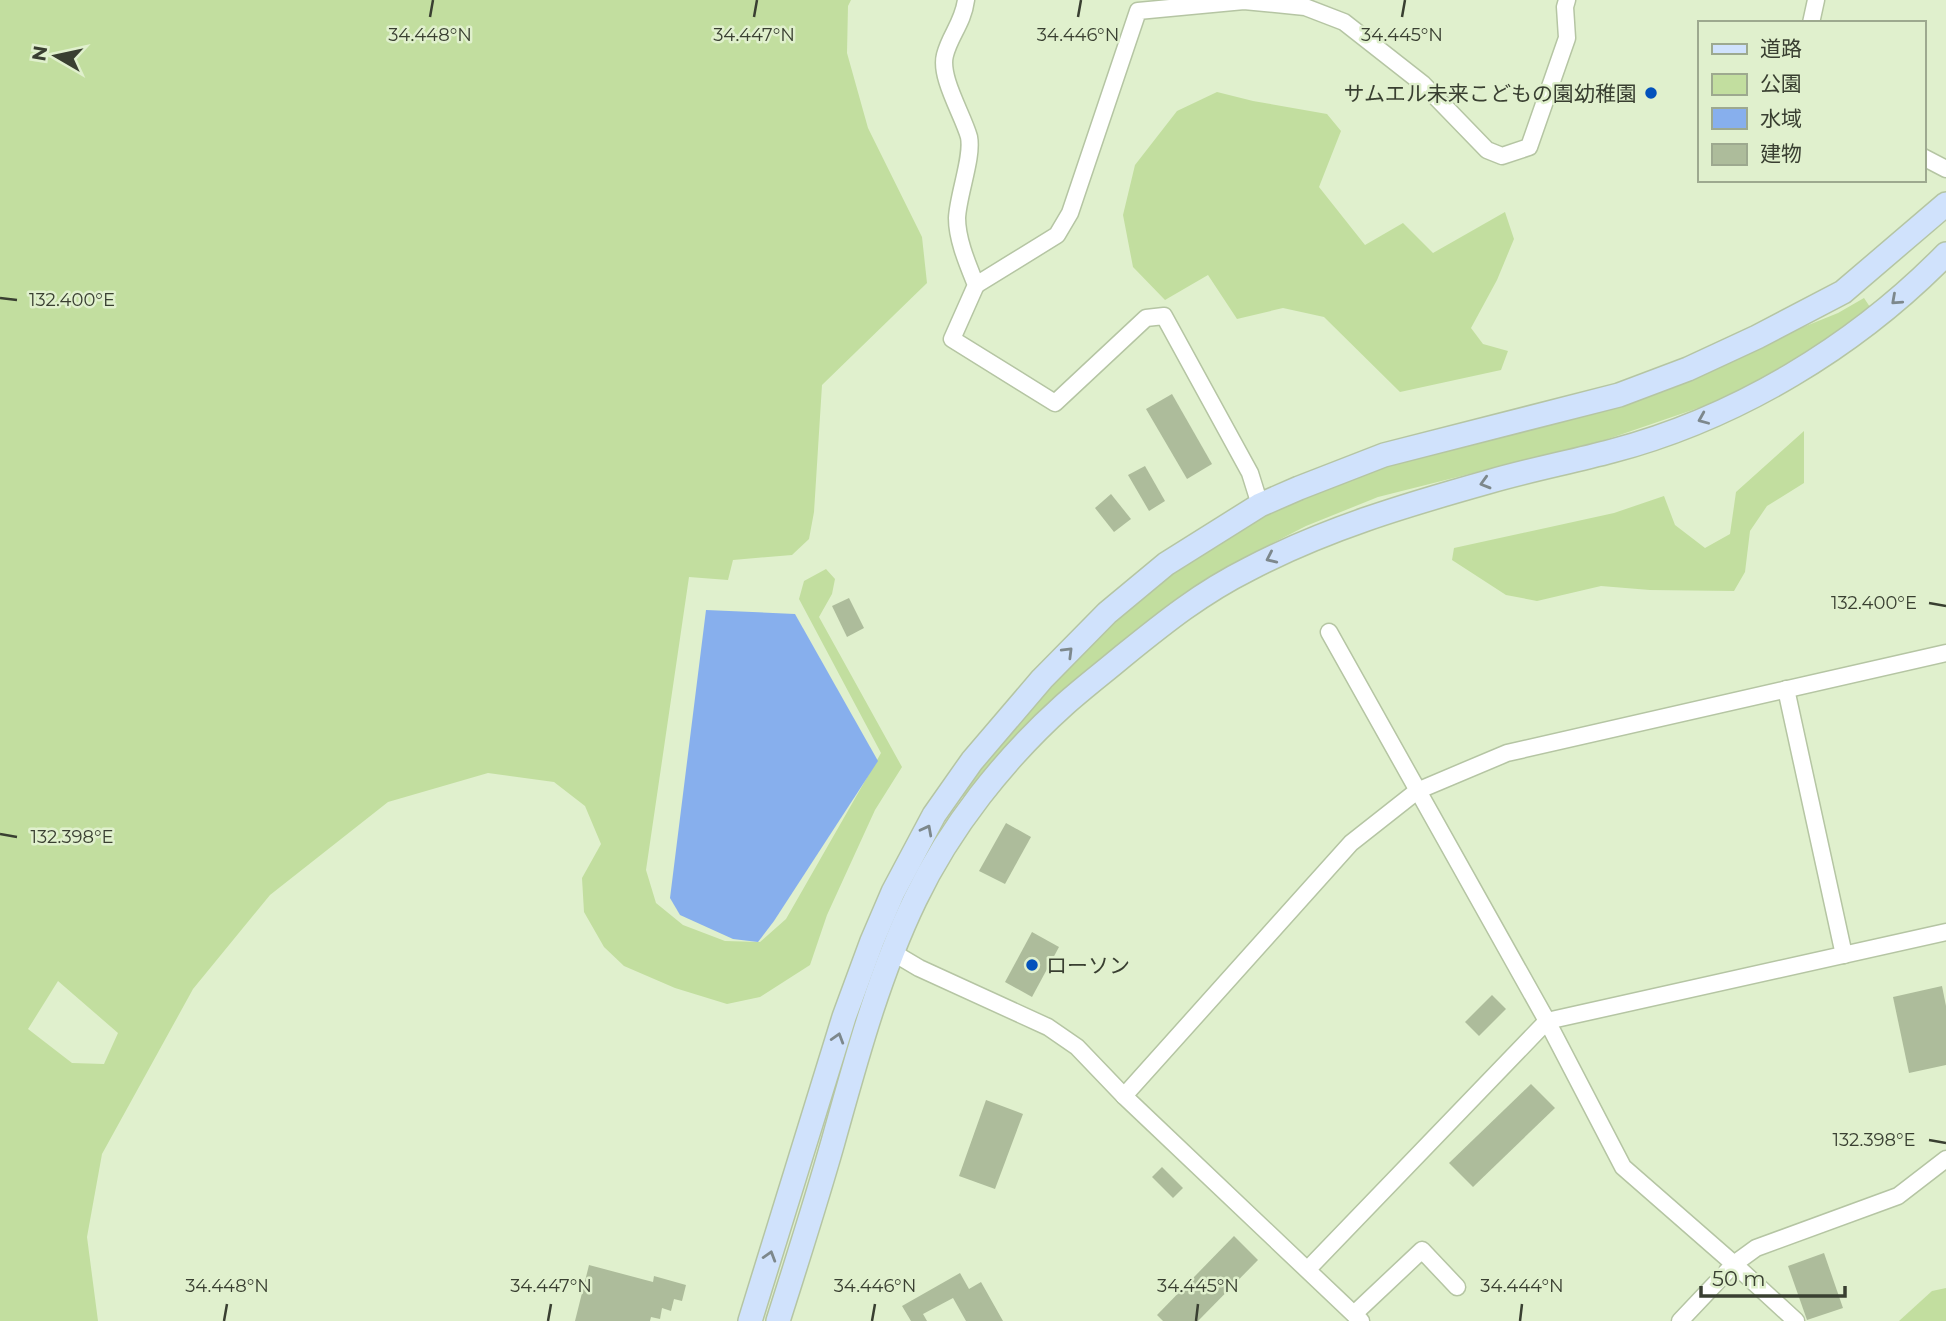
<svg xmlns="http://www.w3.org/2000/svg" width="1946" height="1321" viewBox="0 0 1946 1321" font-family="Montserrat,'Noto Sans JP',sans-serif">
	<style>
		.green { fill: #c2de9f; fill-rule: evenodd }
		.water { fill: #87afed }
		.building { fill: #adbc9b }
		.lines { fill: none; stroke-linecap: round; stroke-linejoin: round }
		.street-casing { stroke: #b5c5a3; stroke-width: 19 }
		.secondary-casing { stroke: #b5c5a3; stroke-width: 26 }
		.street { stroke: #fff; stroke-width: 16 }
		.secondary { stroke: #d0e2fc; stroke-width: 23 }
		.oneway { stroke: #7d888c }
		.ticks { fill: none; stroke: #393f31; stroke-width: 2.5 }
		.poi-dot { fill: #0352bc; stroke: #e0f0cd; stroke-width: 2.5 }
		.labels { text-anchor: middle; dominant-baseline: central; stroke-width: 5; stroke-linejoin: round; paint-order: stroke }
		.poi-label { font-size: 21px; fill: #393f31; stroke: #e0f0cd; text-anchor: end }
		.ticks-label { font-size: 18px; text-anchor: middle; fill: #393f31; stroke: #e0f0cd; stroke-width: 5; stroke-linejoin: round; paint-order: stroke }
	</style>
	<rect width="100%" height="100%" fill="#e0f0cd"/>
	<g class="green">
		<path d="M0,0h851l-3,6 -1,47 21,75 54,109 5,46 -105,102 -8,127 -5,27 -17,16 -59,5 -5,20 -39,-3 -43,293 10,33 27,22 42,16 35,1 26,-23 95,-166 -82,-154 5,-18 22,-12 9,10 -3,15 -13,23 83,150 -27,43 -48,105 -17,50 -50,32 -33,7 -52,-16 -51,-22 -20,-19 -20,-35 -2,-34 19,-34 -16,-38 -31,-24 -66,-9 -100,29 -118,93 -77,94 -91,165 -15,83 11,84h-98zM58,981l60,52 -14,31 -32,-1 -44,-34z"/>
		<polygon points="1217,92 1253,101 1327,114 1341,131 1319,187 1365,245 1403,223 1433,253 1505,212 1514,239 1497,280 1471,328 1483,344 1508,351 1501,370 1400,392 1324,317 1283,308 1237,319 1208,275 1165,300 1133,267 1123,215 1135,165 1177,111"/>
		<polygon points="1864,298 1870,307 1793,363 1710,404 1605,440 1378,497 1306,526 1248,556 1182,595 1131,634 1075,683 965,797 960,794 1002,737 1064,670 1123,615 1179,567 1242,526 1323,485 1791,332 1838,313"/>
		<polygon points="1804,431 1804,483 1767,506 1750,531 1745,572 1734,591 1650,590 1601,586 1537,601 1506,595 1452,560 1454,548 1614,513 1664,496 1675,525 1705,548 1730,534 1736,492"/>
		<polygon points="1946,1288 1946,1321 1899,1321 1932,1291"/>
	</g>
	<polygon class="water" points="706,610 795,614 878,761 774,921 758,942 733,939 680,915 670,898"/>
	<g class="building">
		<polygon points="1172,394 1212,464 1187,479 1146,409"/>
		<polygon points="1145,466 1165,501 1149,511 1128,475"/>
		<polygon points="1111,494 1131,519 1114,532 1095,508"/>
		<polygon points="849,598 864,628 847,637 832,606"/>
		<polygon points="1006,823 1031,837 1005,884 979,871"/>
		<polygon points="1032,932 1059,947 1032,997 1005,982"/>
		<polygon points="1942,986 1946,1006 1946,1065 1909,1073 1893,997"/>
		<polygon points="1492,995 1506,1009 1479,1036 1465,1022"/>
		<polygon points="1531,1084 1555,1108 1473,1187 1449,1163"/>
		<polygon points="986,1100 1023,1114 995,1189 959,1176"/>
		<polygon points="1162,1167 1183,1188 1173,1198 1152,1177"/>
		<polygon points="1234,1236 1258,1260 1198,1321 1163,1321 1157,1315"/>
		<polygon points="1824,1253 1843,1308 1807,1320 1788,1266"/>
		<polygon points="589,1265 653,1282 654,1276 686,1285 682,1301 674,1299 671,1311 662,1308 660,1319 651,1317 650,1321 575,1321"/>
		<polygon points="960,1273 969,1289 981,1282 1003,1321 966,1321 953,1298 923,1314 927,1321 911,1321 902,1306"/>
	</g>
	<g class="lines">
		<g class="street-casing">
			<g id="street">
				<path d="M966,0c-3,23 -16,35 -21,55 -6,22 18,60 24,82 4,20 -11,58 -12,81 0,22 11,47 19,67l-24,54 103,64 91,-85 18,-2 86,157 10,32"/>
				<polyline points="1811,23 1816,0"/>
				<polyline points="1923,157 1946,169"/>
				<polyline points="976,285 1057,235 1070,213 1138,11 1244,1 1305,7 1344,22 1423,84 1487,150 1502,156 1529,147 1567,38 1565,7 1567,0"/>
				<polyline points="1329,632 1547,1021 1623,1167 1734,1264 1796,1321"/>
				<polyline points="1786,689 1844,955"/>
				<polyline points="892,952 919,968 1048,1027 1077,1047 1124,1096 1361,1321"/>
				<polyline points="1124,1096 1351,843 1417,791 1507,753 1946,653"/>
				<polyline points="1308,1269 1547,1021 1946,932"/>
				<polyline points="1354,1314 1422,1250 1457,1287"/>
				<polyline points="1680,1321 1734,1264 1756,1248 1898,1196 1946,1159"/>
			</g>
		</g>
		<g class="secondary-casing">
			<g id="secondary">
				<polyline points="750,1321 844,1017 872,941 893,892 934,815 972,761 1042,679 1107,613 1166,564 1260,505 1299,488 1384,455 1619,395 1688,369 1757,337 1843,292 1946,204"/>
				<path d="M778,1321c19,-60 38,-119 55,-179 23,-82 45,-165 82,-242 35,-73 89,-141 149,-195 19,-17 40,-33 59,-49 42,-34 78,-63 126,-87 76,-40 157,-64 239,-87 41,-12 83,-20 124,-31 125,-33 244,-105 334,-197"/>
			</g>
		</g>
		<use href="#street" class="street"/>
		<use href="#secondary" class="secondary"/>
	</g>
	<defs><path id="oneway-chevron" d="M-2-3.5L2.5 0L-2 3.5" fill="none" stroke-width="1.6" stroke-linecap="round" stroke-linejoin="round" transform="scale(1.75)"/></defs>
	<g class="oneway">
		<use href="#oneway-chevron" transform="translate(1896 300) rotate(138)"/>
		<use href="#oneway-chevron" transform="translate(1703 419) rotate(157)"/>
		<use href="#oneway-chevron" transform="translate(1485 483) rotate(164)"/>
		<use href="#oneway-chevron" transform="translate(1271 558) rotate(155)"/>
		<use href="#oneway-chevron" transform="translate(1068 652) rotate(-45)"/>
		<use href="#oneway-chevron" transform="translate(927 830) rotate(-62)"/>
		<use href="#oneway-chevron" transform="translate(838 1038) rotate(-73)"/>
		<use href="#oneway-chevron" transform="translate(770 1256) rotate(-73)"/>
	</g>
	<path class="ticks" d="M430,17l3,-17M754,17l3,-17M1078,17l3,-17M1402,17l3,-17M0,298l17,2M1929,603l17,3M0,834l17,3M1929,1140l17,3M224,1321l3,-17M548,1321l3,-17M872,1321l3,-17M1196,1321l2,-17M1520,1321l2,-17"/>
	<g class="poi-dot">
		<circle cx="1651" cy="93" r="7"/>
		<circle cx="1032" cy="965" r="7"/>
	</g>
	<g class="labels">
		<g class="poi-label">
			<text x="1637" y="93">サムエル未来こどもの園幼稚園</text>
			<text x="1046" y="965" text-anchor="start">ローソン</text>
		</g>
	</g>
	<g class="ticks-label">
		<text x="430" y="41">34.448°N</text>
		<text x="754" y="41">34.447°N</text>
		<text x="1078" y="41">34.446°N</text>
		<text x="1402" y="41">34.445°N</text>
		<text x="72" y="306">132.400°E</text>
		<text x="1874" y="609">132.400°E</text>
		<text x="72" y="843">132.398°E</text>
		<text x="1874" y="1146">132.398°E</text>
		<text x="227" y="1292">34.448°N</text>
		<text x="551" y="1292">34.447°N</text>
		<text x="875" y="1292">34.446°N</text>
		<text x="1198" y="1292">34.445°N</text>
		<text x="1522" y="1292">34.444°N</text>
	</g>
	<rect x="1698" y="21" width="228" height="161" fill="#e0f0cd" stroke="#9da98f" stroke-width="2"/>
	<rect x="1712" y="44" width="35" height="10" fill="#d0e2fc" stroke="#9da98f" stroke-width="2"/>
	<text x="1760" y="56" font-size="21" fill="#393f31">道路</text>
	<rect x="1712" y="74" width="35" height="21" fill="#c2de9f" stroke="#9da98f" stroke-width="2"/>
	<text x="1760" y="91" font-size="21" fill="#393f31">公園</text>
	<rect x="1712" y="108" width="35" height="21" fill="#87afed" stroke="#9da98f" stroke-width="2"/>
	<text x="1760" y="126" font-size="21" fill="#393f31">水域</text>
	<rect x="1712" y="144" width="35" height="21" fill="#adbc9b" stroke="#9da98f" stroke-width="2"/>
	<text x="1760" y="161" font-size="21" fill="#393f31">建物</text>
	<g transform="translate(56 56) rotate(279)" stroke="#e0f0cd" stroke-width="5" paint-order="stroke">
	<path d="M0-5L12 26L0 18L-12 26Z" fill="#393f31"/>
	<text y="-10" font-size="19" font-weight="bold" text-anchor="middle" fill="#393f31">N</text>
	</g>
	<path d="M1701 1286v10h144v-10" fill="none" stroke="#393f31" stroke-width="3.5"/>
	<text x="1712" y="1286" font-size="21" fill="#393f31" stroke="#e0f0cd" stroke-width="5" paint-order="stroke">50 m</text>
</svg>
